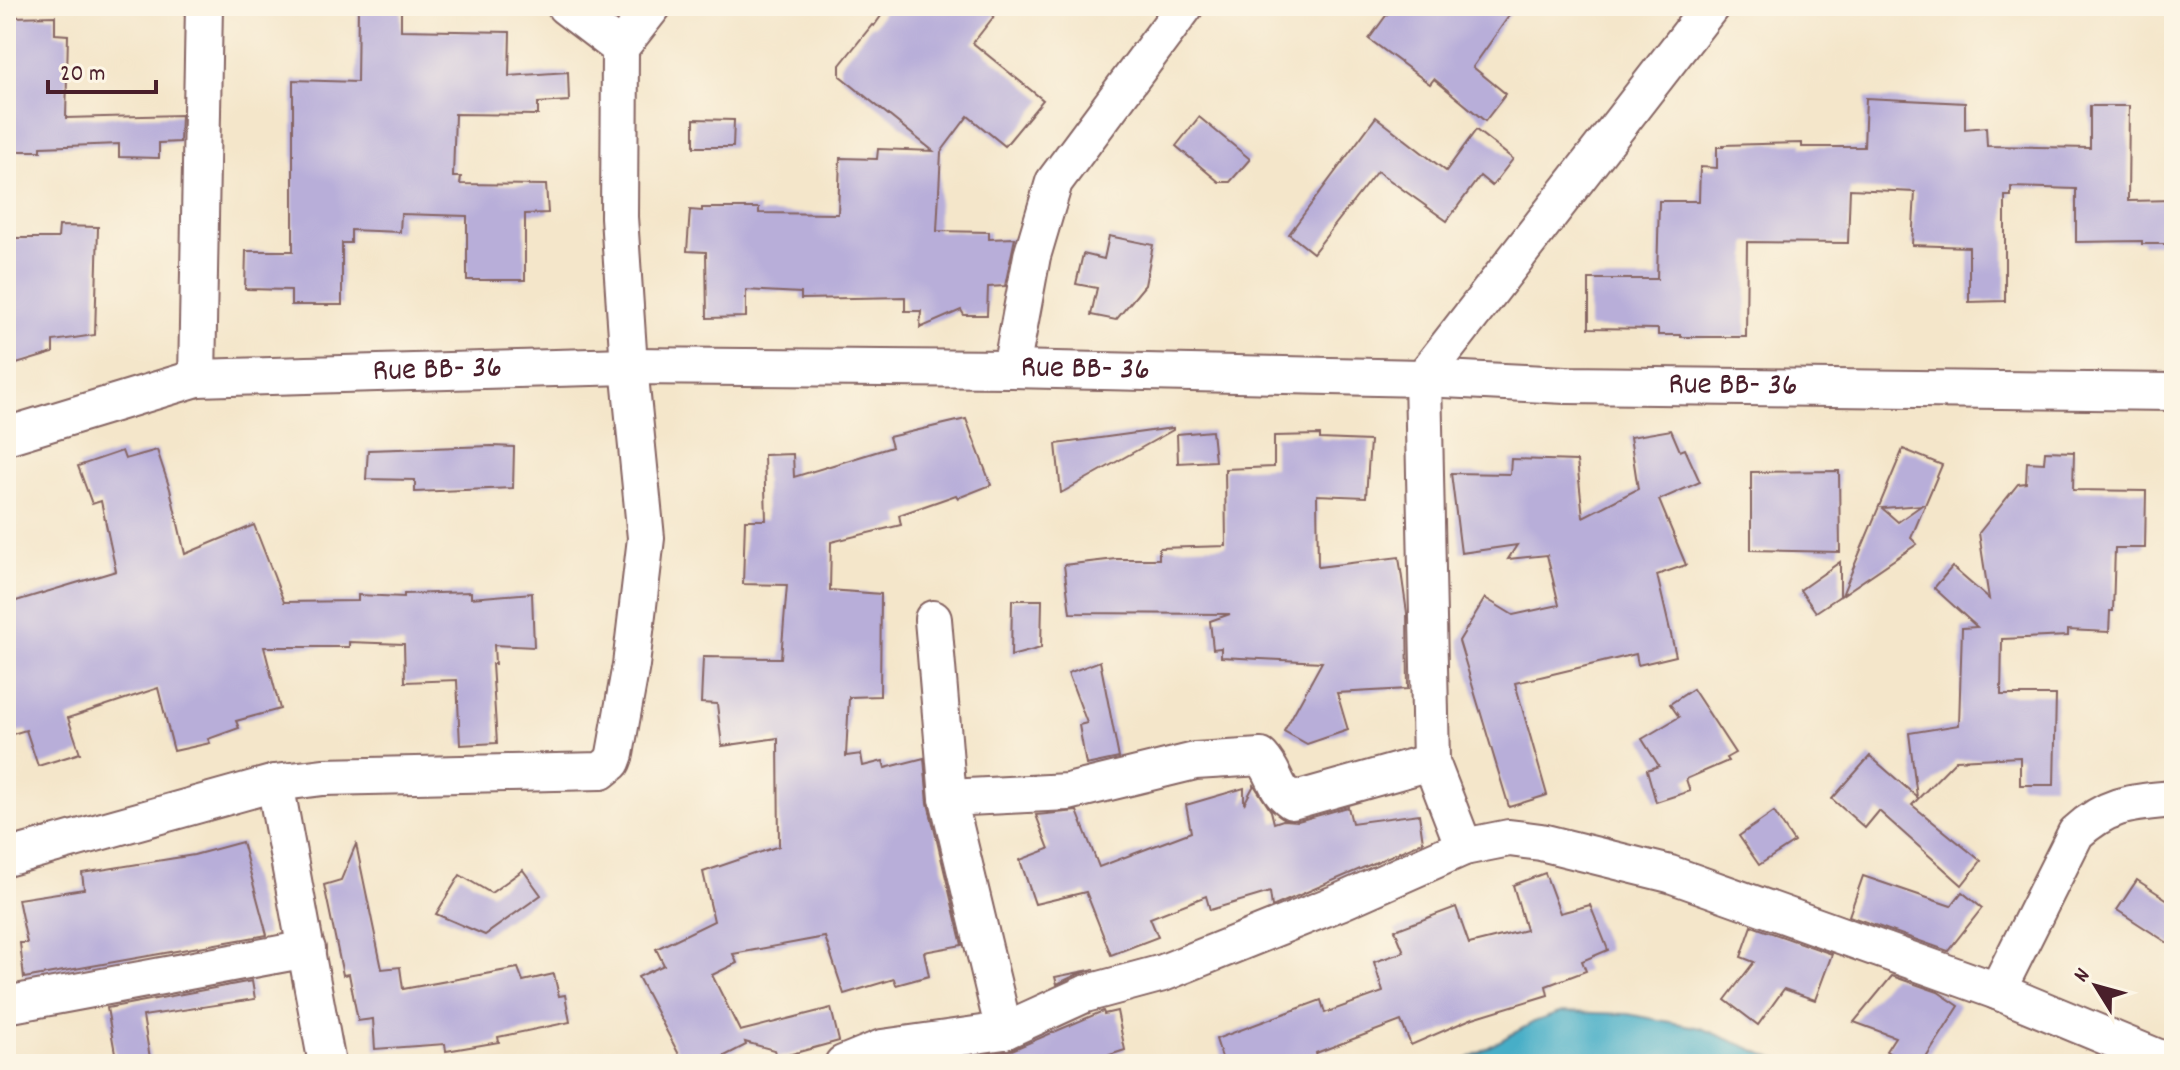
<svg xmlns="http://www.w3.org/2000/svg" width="2180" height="1070" viewBox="0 0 2180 1070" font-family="Dekko,sans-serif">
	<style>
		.water { fill: #47aec7; stroke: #486679; stroke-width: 2 }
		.building { fill: #b8aed9; fill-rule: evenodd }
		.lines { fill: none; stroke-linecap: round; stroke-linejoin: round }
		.minor-casing { stroke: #866563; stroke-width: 40 }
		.minor { stroke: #fff; stroke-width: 36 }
		.labels { text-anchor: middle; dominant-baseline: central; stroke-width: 6; stroke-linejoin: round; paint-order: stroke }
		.street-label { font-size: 32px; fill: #4a1f2b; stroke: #fcf5e5 }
	</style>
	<rect width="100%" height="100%" fill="#fcf5e5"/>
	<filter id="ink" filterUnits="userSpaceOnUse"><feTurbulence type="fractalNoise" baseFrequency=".0125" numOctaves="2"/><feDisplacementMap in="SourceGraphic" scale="16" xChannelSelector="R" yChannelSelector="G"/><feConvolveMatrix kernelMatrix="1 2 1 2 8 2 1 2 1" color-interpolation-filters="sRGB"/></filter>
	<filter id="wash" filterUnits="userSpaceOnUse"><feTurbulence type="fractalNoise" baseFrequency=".006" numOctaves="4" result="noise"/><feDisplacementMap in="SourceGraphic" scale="32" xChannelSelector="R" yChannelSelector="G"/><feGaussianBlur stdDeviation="1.8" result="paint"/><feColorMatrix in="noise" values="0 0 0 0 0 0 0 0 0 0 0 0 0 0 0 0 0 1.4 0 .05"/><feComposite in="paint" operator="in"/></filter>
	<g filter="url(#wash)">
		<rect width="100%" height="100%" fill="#f4e6ca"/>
		<polygon class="water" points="1562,1012 1628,1014 1701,1028 1788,1064 1458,1064 1534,1022"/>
		<g id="blocks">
			<g class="building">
				<polygon points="358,6 401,6 401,30 510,32 509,76 568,72 569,101 538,103 538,115 455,114 453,177 461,177 460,184 546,185 548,213 525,214 525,280 467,280 467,216 401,214 400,232 351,230 351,243 342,243 342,305 291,305 291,290 245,289 246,251 293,251 293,80 357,82"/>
				<polygon points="888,6 1002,6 973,43 1043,100 1005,146 968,116 941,152 937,231 989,232 989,239 1015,238 1005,286 988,287 987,315 964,315 961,310 920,328 921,311 905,311 905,297 801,299 801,293 746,290 746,317 707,318 706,252 687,251 690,210 702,211 702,208 759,208 759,213 838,214 840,158 877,159 878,149 933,151 840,76 840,65 872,25 874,26"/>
				<polygon points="1393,6 1516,6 1473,67 1506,94 1485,121 1434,79 1430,84 1369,39"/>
				<polygon points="55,16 55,34 68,35 66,118 181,115 180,142 159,143 159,158 119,157 119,144 41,147 41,151 6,151 6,105 11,105 13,17"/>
				<polygon points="1866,98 1965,103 1965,129 1986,127 1987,146 2090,148 2090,106 2129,106 2128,201 2174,200 2174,244 2142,244 2142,241 2076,242 2076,189 2011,187 2011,196 2005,196 2005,301 1969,302 1969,247 1912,245 1915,192 1850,189 1848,243 1747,242 1746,337 1681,337 1681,335 1658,335 1658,329 1589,328 1589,279 1657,279 1659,201 1699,201 1700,167 1717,168 1717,147 1723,147 1723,145 1802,143 1802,147 1864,147"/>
				<polygon points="1199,117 1250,159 1230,182 1219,182 1176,146"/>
				<polygon points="1376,117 1446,171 1476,130 1513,159 1492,186 1480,176 1447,221 1377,171 1313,253 1289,234"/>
				<polygon points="694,119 734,120 733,147 694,147"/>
				<polygon points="59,226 98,227 95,335 53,341 53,353 10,366 10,312 6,312 6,238 58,238"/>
				<polygon points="1109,236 1153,245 1145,285 1116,320 1091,315 1097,288 1076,284 1083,254 1104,259"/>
				<polygon points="966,419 991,485 958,498 956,495 899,515 901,525 831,542 830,590 881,594 880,696 849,697 846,756 861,754 863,766 883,761 885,768 924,758 928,803 962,945 924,952 929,976 896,985 894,979 844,994 825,937 733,954 737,963 712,975 740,1031 831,1008 839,1041 777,1058 774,1050 745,1042 746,1045 709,1064 684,1064 638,977 664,965 656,949 714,921 703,872 779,846 778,738 722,746 717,704 701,703 703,657 781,658 787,585 743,584 745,520 766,520 764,455 793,454 794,477 892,447 889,437"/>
				<polygon points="1173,428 1173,430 1061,493 1056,444"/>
				<polygon points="1671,430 1680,451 1685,449 1700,482 1659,500 1686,565 1657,575 1676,656 1638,665 1636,654 1515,683 1547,795 1509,807 1459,641 1485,598 1513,615 1559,605 1547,555 1508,559 1517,545 1461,553 1451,473 1510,474 1511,459 1577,461 1583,517 1638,489 1630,437"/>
				<polygon points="1212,431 1215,461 1178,463 1177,434"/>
				<polygon points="1320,435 1320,439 1370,441 1366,497 1317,495 1318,567 1399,557 1407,613 1408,689 1337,693 1348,730 1307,744 1284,731 1322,662 1221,657 1221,648 1213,649 1210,621 1230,614 1070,613 1064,565 1116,559 1159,559 1159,548 1226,546 1225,469 1274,467 1274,436"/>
				<polygon points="492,446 514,447 513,488 415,492 415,480 366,479 368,450"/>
				<path d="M1903,449l39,16 -31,73 6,6 -75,51zM1922,505l-24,17 -16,-14z"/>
				<polygon points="157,450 170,489 185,554 254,525 284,602 358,601 358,595 404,597 404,594 471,592 471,598 532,593 534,647 494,645 495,664 492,664 497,743 460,745 457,680 405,682 404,644 349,642 349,647 264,647 280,709 236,721 239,728 208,739 210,743 174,751 158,688 68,718 80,753 38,766 26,730 6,736 6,604 116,571 101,501 92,504 78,466 122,451 125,459"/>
				<polygon points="2045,451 2074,452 2073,490 2146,491 2145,548 2115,548 2113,611 2110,611 2109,632 2068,630 2068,636 2002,639 2001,695 2056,695 2054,785 2020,785 2020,757 1956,760 1912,805 1981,861 1962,885 1879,811 1865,828 1832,799 1870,756 1917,797 1909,733 1959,725 1962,628 1977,627 1934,588 1952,567 1989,599 1979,533 2018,484 2026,483 2027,462 2044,463"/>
				<polygon points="1839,471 1840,552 1751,550 1751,472"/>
				<polygon points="1840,562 1840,596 1816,612 1800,590"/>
				<polygon points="1012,600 1042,600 1041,648 1011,656"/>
				<polygon points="1100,661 1119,758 1086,765 1079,725 1087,723 1068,673"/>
				<polygon points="1693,689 1735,753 1726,758 1728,761 1686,779 1690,791 1656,802 1647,770 1659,766 1642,739 1679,717 1670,704"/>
				<polygon points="1254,785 1271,811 1274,823 1283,820 1298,821 1348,807 1352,823 1419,814 1423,842 1272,907 1270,892 1210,910 1206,896 1150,918 1158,937 1111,955 1086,892 1035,904 1020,860 1049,849 1036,815 1077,811 1099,867 1191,832 1186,805 1244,788 1244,804"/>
				<polygon points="1774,812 1794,842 1759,865 1739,836"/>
				<polygon points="242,842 267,935 24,978 20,943 27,943 18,899 84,889 82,873 194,855"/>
				<polygon points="356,844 382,969 400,967 403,989 518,968 523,981 554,974 559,996 565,995 570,1022 498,1037 499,1042 446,1051 445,1044 375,1049 373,1019 358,1021 349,974 343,975 324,885 341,880"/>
				<polygon points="523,870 541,895 485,935 436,914 460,875 491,893"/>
				<polygon points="1545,873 1560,913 1590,905 1608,950 1582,961 1586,971 1546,986 1548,995 1473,1018 1411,1045 1401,1021 1316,1053 1318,1064 1224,1064 1216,1039 1321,1000 1325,1013 1383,992 1374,962 1404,952 1395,930 1456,907 1469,944 1526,930 1513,885"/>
				<polygon points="1863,876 1951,906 1962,892 1982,908 1948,951 1849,916"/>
				<polygon points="2137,880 2174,904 2174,947 2117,910"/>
				<polygon points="1752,926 1832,954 1815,1000 1784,989 1758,1025 1725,1000 1754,962 1741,957"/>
				<polygon points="1095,969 1076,975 1057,984 1055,977"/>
				<polygon points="1892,976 1938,992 1959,1006 1922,1064 1907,1064 1886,1051 1895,1037 1854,1022"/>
				<polygon points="252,981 255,999 143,1016 151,1064 117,1064 107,1008"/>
				<polygon points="1103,1011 1104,1014 1117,1011 1125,1050 1082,1064 962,1064 961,1058 1012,1050"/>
			</g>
		</g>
	</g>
	<g filter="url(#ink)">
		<use href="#blocks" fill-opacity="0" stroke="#866563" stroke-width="2"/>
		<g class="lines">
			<g class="minor-casing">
				<g id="minor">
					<polyline points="565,6 620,48"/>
					<polyline points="1011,369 1032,256 1054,182 1185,6"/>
					<polyline points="197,378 204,6"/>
					<path id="s1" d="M6,436l191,-58 432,-12 382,3 412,9 143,7 608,7"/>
					<polyline points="933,619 948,798"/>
					<polyline points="1431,762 1423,378 1711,6"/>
					<polyline points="275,783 327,1064"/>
					<polyline points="6,858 275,783 323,777 601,771 612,762 615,754 631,665 646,538 629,366 619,217 620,48 653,6"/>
					<path d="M1997,991l79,-158c33,-30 55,-30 98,-34"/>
					<polyline points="6,1005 307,949"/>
					<path d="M1004,1031l-56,-233 120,-6 127,-31 66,-4c16,17 12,31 31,44l139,-39 33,85"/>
					<polyline points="843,1064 882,1048 1004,1031 1085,994 1163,973 1340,902 1464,847 1509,838 1541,842 1670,874 1997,991 2173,1064"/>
				</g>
			</g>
			<use href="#minor" class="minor"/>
		</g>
	</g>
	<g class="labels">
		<g class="street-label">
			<text stroke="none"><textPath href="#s1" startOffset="1088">Rue BB- 36</textPath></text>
			<text stroke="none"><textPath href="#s1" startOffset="440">Rue BB- 36</textPath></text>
			<text stroke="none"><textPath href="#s1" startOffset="1736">Rue BB- 36</textPath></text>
		</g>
	</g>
	<rect width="2180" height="1070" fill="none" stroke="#fcf5e5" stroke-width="32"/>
	<g transform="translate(2096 986) rotate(307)" stroke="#fcf5e5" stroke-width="6" paint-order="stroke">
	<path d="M0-6L14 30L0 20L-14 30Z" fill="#4a1f2b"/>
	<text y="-12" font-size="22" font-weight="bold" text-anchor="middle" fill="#4a1f2b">N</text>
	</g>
	<path d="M48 80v12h108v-12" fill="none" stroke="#4a1f2b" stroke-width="4"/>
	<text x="60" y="80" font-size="24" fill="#4a1f2b" stroke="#fcf5e5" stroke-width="6" paint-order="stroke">20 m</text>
</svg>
